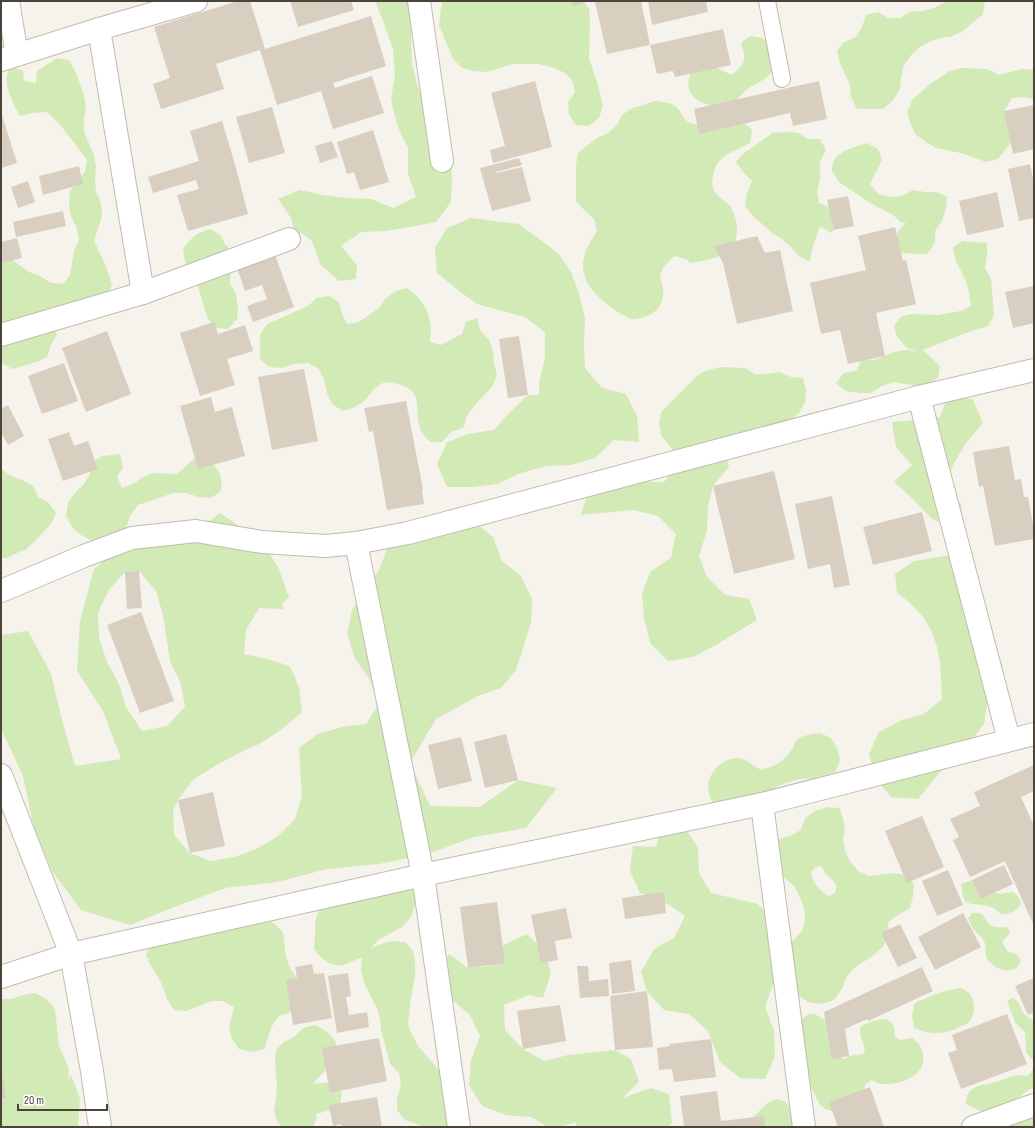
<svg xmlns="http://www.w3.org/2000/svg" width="1035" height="1128" viewBox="0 0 1035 1128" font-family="'Sofia Sans Condensed',sans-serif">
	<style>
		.green { fill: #d2eab5; fill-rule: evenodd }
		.building { fill: #d8cfc1 }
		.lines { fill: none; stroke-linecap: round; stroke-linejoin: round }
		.lane-casing { stroke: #c2bbae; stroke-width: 18 }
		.street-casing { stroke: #c2bbae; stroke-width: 24 }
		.lane { stroke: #fff; stroke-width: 16 }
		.street { stroke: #fff; stroke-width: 22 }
	</style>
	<rect width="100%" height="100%" fill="#f6f3ec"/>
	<g class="green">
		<polygon points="375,1 416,1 415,16 411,39 412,64 418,88 450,150 452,177 451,202 436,222 410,227 385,231 361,232 341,246 357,265 356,279 339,281 320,264 312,241 293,227 291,218 278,199 300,190 323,195 347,198 371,199 393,208 416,197 408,174 408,148 397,125 391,99 395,75 393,49 385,26"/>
		<polygon points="442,1 583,1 589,9 590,21 589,58 597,82 603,106 599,118 589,126 576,125 569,115 568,102 575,92 572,80 563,72 551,67 538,64 512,64 487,72 474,71 462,68 453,59 439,25"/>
		<polygon points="947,1 985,1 983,14 963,31 950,37 946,37 933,40 921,46 911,55 904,65 901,77 900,89 893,100 883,109 857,109 851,97 850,85 840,63 837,51 844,42 856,37 862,27 866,15 878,12 888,18 900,18 910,12 922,11 934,8"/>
		<path d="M750,36l12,2 10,6 5,23c-6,7 -12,12 -20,16 -2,2 -6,3 -8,5 -7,5 -9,11 -19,15 -19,8 -49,-3 -40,-28 2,-3 5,-7 7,-10h13l22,10c14,-12 15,-15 9,-32z"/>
		<path d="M57,58l12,2 6,11 9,24 2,12 -2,12v13l10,23 2,12 -1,12 1,13 5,11 1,13 -8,25c8,16 14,28 18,45l-7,10 -52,27 4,12 -6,10 -4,12 -11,5 -23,7 -12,-6v-101l9,-4 19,14 11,4 11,7 12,1 7,-9 4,-24 5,-11 -2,-12 -6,-11 -2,-13 1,-13 15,-19 2,-12c-13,-17 -24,-34 -40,-48l-14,1 -13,3c-7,-12 -20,-36 -9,-49l12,3 1,11 12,2 1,-12z"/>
		<polygon points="962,68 987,69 999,75 1022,69 1034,70 1034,99 1024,97 1012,98 1004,111 1009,115 1014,139 998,159 986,162 961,153 936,148 926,142 915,134 910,123 907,111 913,99 930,84 950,71"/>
		<path d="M655,101c8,1 18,1 23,8 6,7 4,11 15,15 11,4 37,0 50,-2l9,8 -2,13c-10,6 -27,11 -33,21 -3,6 -6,19 -4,24 2,7 12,13 17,18 4,6 6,13 7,20 2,30 -24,33 -47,37l-4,-4 -12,-3c-6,6 -12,11 -14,20 0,3 2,8 3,12 1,8 -1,18 -9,24 -4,4 -17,8 -23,7 -2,0 -5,-3 -8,-4 -17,-10 -41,-28 -40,-50 0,-13 8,-24 14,-34l-3,-12 -9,-8 -9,-10v-36l2,-12 19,-15 11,-5 9,-8 5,-10 10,-7 12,-3z"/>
		<polygon points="786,132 798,133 808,139 820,139 826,150 820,162 820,179 817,191 819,203 842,212 840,224 831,233 820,226 812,249 810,262 799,256 791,247 782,239 772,233 753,216 745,206 747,193 752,181 743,172 736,162 744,153 773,133"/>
		<path d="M867,143l11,6 4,11 -12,24 8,10 11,3 13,-1 11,-6 12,2h11l11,5 -1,11 -4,13 -7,10v12l-8,11h-12l-13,-1 -6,-10 2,-12 8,-9 -4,1 -9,-8 -23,-12 -31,-21 -7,-11c0,-4 1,-10 3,-12 6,-9 22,-13 32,-16z"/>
		<polygon points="471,218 519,224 558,253 571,272 579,293 585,319 584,343 585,368 602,388 626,394 637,416 639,442 614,440 595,458 571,465 546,466 521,473 497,484 473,487 447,487 437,464 447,442 468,434 494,430 509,413 528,395 539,395 539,383 545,357 545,332 525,317 477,304 458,290 437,273 435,248 447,228"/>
		<path d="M211,229l10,7 5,10 1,-2 4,14 -1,26 6,10 2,13 -1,12 -9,10 -12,-1 -8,-9 -11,-35 -12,-22 -2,-13c9,-12 13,-16 28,-20z"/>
		<polygon points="963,241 987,243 987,255 985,268 991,279 994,315 988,326 966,333 923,350 940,366 938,378 927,384 915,386 894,382 882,386 871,393 859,393 846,391 836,383 844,373 856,371 862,360 874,360 885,356 894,352 906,350 916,351 906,347 897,337 894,326 902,316 913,314 937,315 961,311 971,306 969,293 966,281 955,259 953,247"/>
		<path d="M407,288c15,11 23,23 24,41 0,4 -1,9 -1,13l11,3 21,-11 4,-12 11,-4 3,12 9,10 4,11 1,13 3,11 -5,12 -18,19 -7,10 -4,12 -12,4 -9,10h-12c-2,-3 -6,-6 -8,-10 -11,-19 6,-40 -24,-48 -4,-1 -11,-2 -15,-1 -11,5 -11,10 -18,17 -7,6 -14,9 -22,11l-11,-7 -5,-11 -3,-13 -5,-11 -11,-6 -14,1 -13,4 -12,-1 -9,-8v-24l7,-11 41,-18 9,-8 12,-2 10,6 3,12 5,10 12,-2 20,-14 7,-10 10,-7z"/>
		<polygon points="721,367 745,368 755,374 767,374 780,372 791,377 803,378 806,390 805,402 799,413 789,421 725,452 729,467 713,486 708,507 707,531 699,556 707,577 725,595 749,599 757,620 716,645 693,657 668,661 650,643 644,618 642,593 651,571 671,558 676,534 658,516 633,510 581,515 588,492 642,482 664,482 679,463 677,455 661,435 659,423 662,411 698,375 708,370"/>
		<polygon points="949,393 973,400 983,423 966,443 954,463 944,486 962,505 955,528 932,519 913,499 894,482 912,465 896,447 892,422 916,420 940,417"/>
		<path d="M120,454l3,13 -6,10 5,11 11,-4 10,-7 10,-4 24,1 18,-16c12,3 23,6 26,20 1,4 0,9 0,13l-10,7 -12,-1 -13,-4h-13l-35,12 -8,11 -4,12 -8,10 -25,3 -12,-6 -9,-8 -6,-11 2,-13 7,-10 9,-9 6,-10 2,-12 10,-6z"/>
		<polygon points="1,469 11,476 22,480 33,486 38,497 49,503 56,513 51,524 34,542 25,550 31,549 19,552 7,558 1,558"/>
		<path d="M220,513l42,29 16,25 11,30 -7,7 2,5 -25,-1 -13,22 -2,24 23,5 23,7 9,21 3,25 -20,17 -21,14 -22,10 -24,13 -21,13 -16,21 -5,11 1,24 16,18 20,8 25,-4 21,-8 21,-12 18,-18 7,-23 -3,-48 19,-14 24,-7 24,-3 13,-21 -9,-23 -15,-22 -8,-24 5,-24 27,-40 9,-23 85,-26 20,16 9,24 19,15 11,23 -1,24 -15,47 -15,18 -23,8 -42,23 -26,44 20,43 50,1 38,-27 39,8 -31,40 -52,9 -46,17 -49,10 -52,5 -50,13 -52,6 -48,18 -47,19 -49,-15 -29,-39 -19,-46 -10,-49 -22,-47v-94l27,-4 23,43 11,46 13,46 46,-7 -18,-48 -26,-40 3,-50 14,-52 38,-31 64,-7zM139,571l17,20 7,24 7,46 11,23 4,23 -18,19 -25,5 -16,-24 -7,-23 -12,-22 -8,-24 -1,-25 10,-22 17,-19z"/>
		<path d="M963,553l16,97 1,24 8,23 -4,27 -15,19 -20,18 -31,38 -27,-2 -15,-18 -7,-25 10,-22 23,-12 22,-6 18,-15c-1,-33 -1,-64 -26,-90 -5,-6 -12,-11 -19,-16l-2,-19 19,-13z"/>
		<path d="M820,733l11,5 6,10 3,12 -5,12 -25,7c-15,-3 -36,10 -50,16 -13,6 -28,9 -41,13 -3,-3 -7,-6 -8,-9 -10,-20 8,-42 29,-41 5,1 16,9 21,12 14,-4 21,-7 29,-18 3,-3 4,-8 6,-11 5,-6 17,-7 24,-8z"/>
		<path d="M827,807l12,1 4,10 2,12 -2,8 2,13 5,10 8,10 11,5 24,-3 12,2 9,9 -1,12 -3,12 -12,7 -10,7 1,12 -6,12 -9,9 -20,13 -8,10 -4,11 -8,11 -13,4 -13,-2 -11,-7 -14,-21 -10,10 -8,23 9,24 1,25 -10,23 -25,-1 -20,-16 -12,-31 -19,-17 -25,-4 -17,-19 -6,-19 13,-23 20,-11 11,-22 -22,-15 -23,-8 -10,-22 3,-25 23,1 6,-20h23l13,21 1,25 12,20 47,11 16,18 13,19 7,-1 8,-9 3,-11 -1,-12 -4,-11 -6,-11 -19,-16 -6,-24 10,-7 11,-3 11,-6 4,-12 10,-7zM820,866c3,2 4,5 6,8 6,7 13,8 9,19l-6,3c-9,-5 -17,-13 -18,-24l4,-4z"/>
		<path d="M972,880l23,13 5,1 13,-2c17,12 2,22 -12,22 -11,-12 -22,-7 -36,-12l-2,-5 -2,-13z"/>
		<path d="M409,883l6,10v12l-4,12 -9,10 -24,13 -7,8c15,-6 17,-8 34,-6l8,9 2,12v12l-4,23 -3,26 4,11 6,11 24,28 9,53h-28l-6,-3 -12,-4 -8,-10v-12l4,-12 -2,-13 -9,-9 -9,-34 -1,-12 -4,-12 -12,-23 -3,-13 1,-12c-6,1 -10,4 -15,6 -16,5 -24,-4 -33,-15l1,-13v-13l3,-11 4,-12z"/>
		<path d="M972,913c15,-2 11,8 20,13 5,2 11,1 16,1l2,6 -8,9 6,10c8,1 11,3 13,10 0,1 -4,5 -4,6 -10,5 -22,1 -28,-7l-1,1 -2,-6 -1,-13 -3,-5 -9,-9 -5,-11z"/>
		<polygon points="265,918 275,924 283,933 286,957 290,968 297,978 310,983 291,1012 279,1016 272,1026 264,1049 252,1052 239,1049 232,1039 229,1027 234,1007 223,1001 211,1001 187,1011 174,1010 167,999 163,987 158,977 151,966 146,955 152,943"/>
		<polygon points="527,934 544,951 551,973 543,998 529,995 504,1005 505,1030 523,1049 544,1061 568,1055 615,1050 631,1059 639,1082 622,1098 651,1088 669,1094 672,1122 669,1127 576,1127 576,1122 561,1127 548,1127 531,1117 506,1115 482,1106 469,1085 471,1060 480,1036 470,1015 450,998 437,977 449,954 468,968 490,966 504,945"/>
		<path d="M959,988c1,0 5,1 6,2 11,6 12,25 3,33 -3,2 -6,3 -9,4 -14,8 -31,8 -45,1l-2,-12 2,-12 5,-3 23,-9z"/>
		<polygon points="35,993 46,999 55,1009 59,1046 69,1069 68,1079 71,1075 80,1098 78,1127 3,1127 1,1124 1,999 12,999 23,995"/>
		<path d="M1013,998c12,7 4,16 21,22v67l-7,4 -14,11 -29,10 -6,-2 -12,-6c0,-21 19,-18 33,-23 11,-4 15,-7 27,-5l5,-3 2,-5v-7l-7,-9 -1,-19 -4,-5 -5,-4 -9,-23z"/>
		<path d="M809,1014h6l15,9 11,33 3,4 5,-4 14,-2c4,-7 0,-10 -2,-16 -1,-4 -1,-7 -1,-11 15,-8 36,-16 35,10l5,3 12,-2c7,5 10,9 11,17 4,20 -23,30 -39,29 -5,0 -8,-2 -12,-4 -7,3 -8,7 -9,14l-20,16 -12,1 -6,-2 -5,-4 -11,-22 -8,-61 3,-5z"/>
		<path d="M315,1025c35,16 22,35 0,56l-1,3 18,-2 9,8c1,9 0,17 -7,22l-7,-1 -11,3 1,3 -4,10h-30l-5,-4 -4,-11 2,-13 1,-12 -2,-24 1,-13 8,-8 10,-5 9,-9z"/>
		<path d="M777,1099c16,3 15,15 16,28h-44v-7c11,-7 14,-17 28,-21z"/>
		<polygon points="1034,1117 1034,1127 988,1127 1032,1118"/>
	</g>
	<g class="building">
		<polygon points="238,1 250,1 265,49 371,16 386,66 333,83 335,88 372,76 384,113 333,129 321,91 277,105 260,50 216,64 224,89 161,109 153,84 170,78 154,27"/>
		<polygon points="290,1 351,1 354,10 298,27"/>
		<polygon points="571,1 589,1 573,6"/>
		<polygon points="602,1 641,1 650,45 607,54 595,2"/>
		<polygon points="648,1 706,1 708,12 652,25"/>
		<polygon points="723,29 731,65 675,77 673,71 657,74 650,45"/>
		<polygon points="535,81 552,147 493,163 490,150 505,146 491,93"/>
		<polygon points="819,81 827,119 793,126 790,113 699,134 694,109"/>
		<polygon points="1034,105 1034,149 1013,154 1004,111"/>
		<polygon points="272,107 285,153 249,163 236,117"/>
		<polygon points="1,112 17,163 1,168"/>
		<polygon points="222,121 236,168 228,170 236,168 248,214 188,231 177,195 199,189 196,180 153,193 148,177 199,161 190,131"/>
		<polygon points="373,130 389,182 360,190 354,172 347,174 337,142"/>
		<polygon points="332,141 338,157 320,163 315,146"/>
		<polygon points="519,158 522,165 496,172 496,173 522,167 531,201 492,211 480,168"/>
		<polygon points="1030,164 1034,183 1034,218 1019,221 1008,169"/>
		<polygon points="79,166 83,184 43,195 39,176"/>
		<polygon points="28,181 35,202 18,208 11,187"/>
		<polygon points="997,192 1004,227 967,235 959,201"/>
		<polygon points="848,196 854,226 834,230 827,200"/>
		<polygon points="63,211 66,226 16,237 13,222"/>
		<polygon points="895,227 903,261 906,260 916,304 876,313 885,356 848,364 840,330 821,334 810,283 866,270 858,236"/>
		<polygon points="757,236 765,253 780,250 793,311 737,324 723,263 714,246"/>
		<polygon points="17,238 22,258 1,263 1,242"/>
		<polygon points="275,255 294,307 253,322 247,306 267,299 262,285 245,291 237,268"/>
		<polygon points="1034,286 1034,323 1013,328 1005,292"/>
		<polygon points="214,322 218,334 245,325 253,351 227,359 235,385 200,396 198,389 180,333"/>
		<polygon points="107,331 131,394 86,412 62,348"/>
		<polygon points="519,336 528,395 508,398 499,339"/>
		<polygon points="64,363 78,401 42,414 28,376"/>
		<polygon points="304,369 318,441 272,450 258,377"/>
		<polygon points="211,397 215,412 232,407 245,456 198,469 180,406"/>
		<polygon points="406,401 423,489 422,490 424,504 387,510 373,431 369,432 364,408"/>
		<polygon points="8,405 24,436 8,445 1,432 1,409"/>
		<polygon points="69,432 74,446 88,441 98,469 63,481 48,439"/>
		<polygon points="1009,446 1015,480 1021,479 1024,497 1028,497 1034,530 1034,539 995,546 983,486 979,487 973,452"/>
		<polygon points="774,471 795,559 734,574 713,486"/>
		<polygon points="832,496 850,585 834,588 830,564 808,569 795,504"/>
		<polygon points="922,512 932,551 873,565 863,527"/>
		<polygon points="139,571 142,608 127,609 125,572"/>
		<polygon points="141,612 174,701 140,713 107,625"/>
		<polygon points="506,734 518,780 485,788 474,742"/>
		<polygon points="461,737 472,781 438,789 428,745"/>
		<polygon points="1034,765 1034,791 1021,797 1034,826 1034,926 1005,861 970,877 953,840 959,837 950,819 980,806 974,792"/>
		<polygon points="213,792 225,846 190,853 178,800"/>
		<polygon points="922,816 944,867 907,883 885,831"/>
		<polygon points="1004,865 1013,884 981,899 972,880"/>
		<polygon points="948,870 963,905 937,916 922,881"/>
		<polygon points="664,892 666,913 625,919 622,898"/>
		<polygon points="497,902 505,963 468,968 460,907"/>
		<polygon points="566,908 572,938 555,941 558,960 541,963 531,915"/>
		<polygon points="963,913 981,947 935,970 918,937"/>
		<polygon points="900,924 917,958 898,967 881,933"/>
		<polygon points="631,960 635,991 612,994 609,963"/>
		<polygon points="312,964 314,974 324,973 332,1018 293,1025 286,980 297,978 295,967"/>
		<polygon points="577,966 588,966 589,981 608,979 609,996 580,998"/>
		<polygon points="922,967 933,991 868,1021 867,1019 845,1029 849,1056 832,1059 824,1012"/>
		<polygon points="348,973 351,996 346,997 349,1015 367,1012 369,1027 337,1033 328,976"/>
		<polygon points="1034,978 1034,1012 1028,1015 1015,986"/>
		<polygon points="647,991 653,1047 615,1050 610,996"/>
		<polygon points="560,1005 566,1041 523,1049 517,1011"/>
		<polygon points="1007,1014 1027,1064 961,1089 948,1053 957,1050 952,1035"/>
		<polygon points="379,1038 387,1081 330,1093 322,1048"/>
		<polygon points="711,1039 716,1077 674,1082 672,1069 659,1070 657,1048 670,1046 670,1044"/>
		<polygon points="1,1071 2,1071 6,1098 1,1099"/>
		<polygon points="870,1087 884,1127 838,1127 829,1102"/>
		<polygon points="717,1091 721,1121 764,1116 765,1127 684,1127 680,1096"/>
		<polygon points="377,1097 382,1127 341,1127 341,1124 333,1126 329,1105"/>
	</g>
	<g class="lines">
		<g class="lane-casing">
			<polyline id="lane" points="767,1 782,79"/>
		</g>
		<g class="street-casing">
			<g id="street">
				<polyline points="8,1 17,55"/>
				<polyline points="419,1 442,161"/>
				<polyline points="99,29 143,293"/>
				<polyline points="1,60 99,29 196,1"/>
				<polyline points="1,335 143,293 289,239"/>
				<polyline points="919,397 1009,740"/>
				<polyline points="356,543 423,875 459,1127"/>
				<polyline points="1,591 84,556 132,538 196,531 262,542 326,546 356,543 408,533 919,397 1034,370"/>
				<polyline points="1,775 71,954 92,1071 100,1127"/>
				<polyline points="762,804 804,1127"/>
				<polyline points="1,977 71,954 423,875 762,804 1034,734"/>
				<polyline points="973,1127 1034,1105"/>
			</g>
		</g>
		<use href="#lane" class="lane"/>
		<use href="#street" class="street"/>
	</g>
	<rect width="1035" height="1128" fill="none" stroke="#4b4439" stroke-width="4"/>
	<path d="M18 1104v6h89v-6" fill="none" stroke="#4b4439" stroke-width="2"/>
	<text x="24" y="1104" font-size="12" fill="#4b4439" stroke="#ffffff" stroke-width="3" paint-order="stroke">20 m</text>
</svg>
